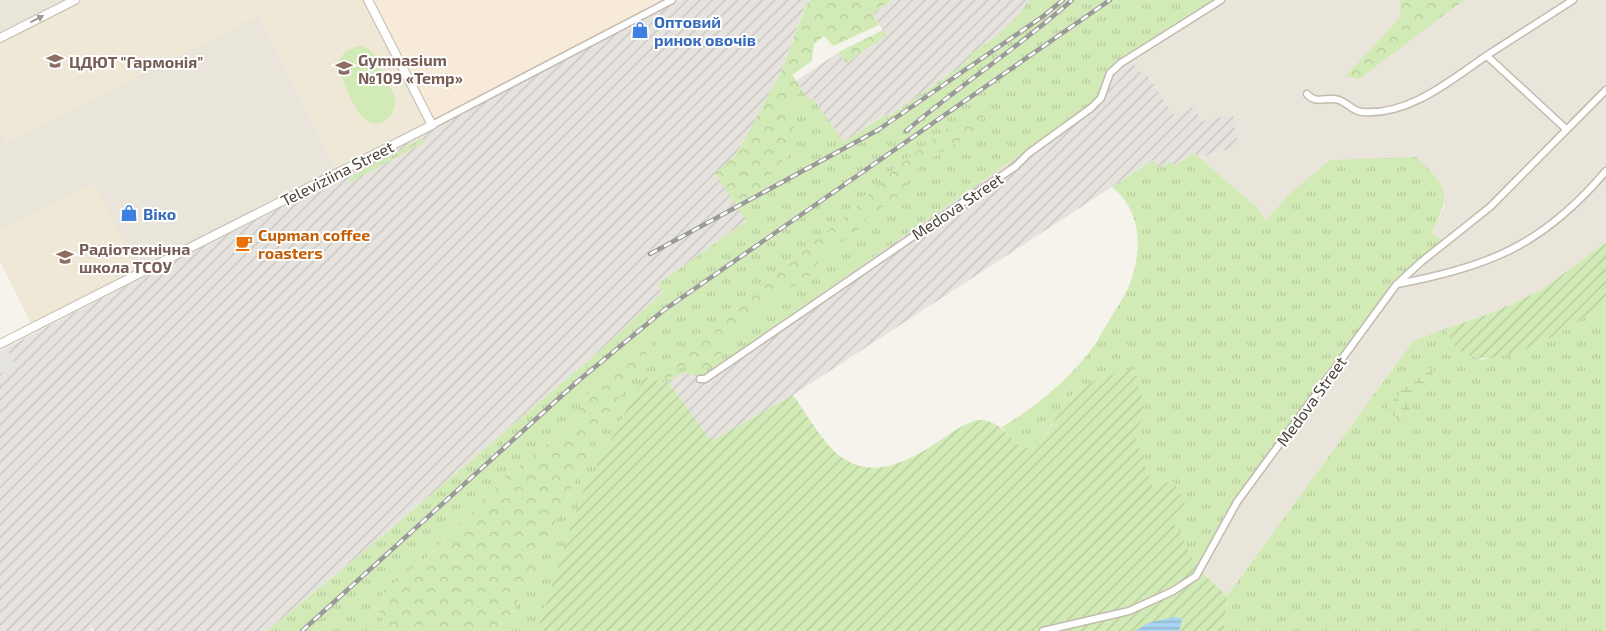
<svg xmlns="http://www.w3.org/2000/svg" width="1606" height="631" viewBox="0 0 1606 631" font-family="'Exo 2',sans-serif">
	<style>
		.residential { fill: #eae5da }
		.commercial { fill: #f7ead8 }
		.industrial { fill: url(#industrial-furrows) }
		.education { fill: #efe8d6 }
		.grass { fill: url(#grass-tufts) }
		.forest { fill: url(#forest-crowns) }
		.wetland { fill: url(#wetland-marsh) }
		.garden { fill: url(#garden-furrows) }
		.pitch { fill: #d2eab5 }
		.parking { fill: #e5e3e0 }
		.water { fill: url(#water-rules) }
		.lines { fill: none; stroke-linecap: round; stroke-linejoin: round }
		.minor-casing { stroke: #c2bbae; stroke-width: 9 }
		.tertiary-casing { stroke: #c2bbae; stroke-width: 10 }
		.minor { stroke: #fff; stroke-width: 6 }
		.tertiary { stroke: #fff; stroke-width: 8 }
		.rail-casing { stroke: #9a9a9a; stroke-width: 4.5 }
		.rail { stroke: #fff; stroke-width: 2.5; stroke-dasharray: 8; stroke-linecap: butt }
		.oneway { fill: #9c9892 }
		.labels { text-anchor: middle; dominant-baseline: central; stroke-width: 4; stroke-linejoin: round; paint-order: stroke }
		.shop-label { font-size: 16px; font-weight: bold; fill: #366cbe; stroke: #fff; text-anchor: start }
		.education-label { font-size: 16px; font-weight: bold; fill: #785e54; stroke: #fff; text-anchor: start }
		.street-label { font-size: 16px; fill: #4b4439; stroke: #fff }
		.food-label { font-size: 16px; font-weight: bold; fill: #c56008; stroke: #fff; text-anchor: start }
	</style>
	<defs>
		<pattern id="industrial-furrows" width="10" height="10" patternUnits="userSpaceOnUse" patternTransform="scale(1.25)"><rect width="10" height="10" fill="#e6e2dd"/><path d="M-1 1l2-2M0 10L10 0M9 11l2-2" fill="none" stroke="#c7c3be"/></pattern>
		<pattern id="grass-tufts" width="24" height="20" patternUnits="userSpaceOnUse" patternTransform="scale(1.25)"><rect width="24" height="20" fill="#d2eab5"/><path d="M3 7l-1-3M5 7V3M7 7l1-3M15 17l-1-3M17 17v-4M19 17l1-3" fill="none" stroke="#b6ca9c"/></pattern>
		<pattern id="forest-crowns" width="20" height="18" patternUnits="userSpaceOnUse" patternTransform="scale(1.25)"><rect width="20" height="18" fill="#d2eab5"/><path d="M2 6a3 3 0 1 1 6 0M12 15a3 3 0 1 1 6 0" fill="none" stroke="#b6ca9c"/></pattern>
		<pattern id="wetland-marsh" width="20" height="14" patternUnits="userSpaceOnUse" patternTransform="scale(1.25)"><rect width="20" height="14" fill="#d2eab5"/><path d="M1 5h8M5 5V1M11 12h8M15 12V8" fill="none" stroke="#b6ca9c"/></pattern>
		<pattern id="garden-furrows" width="10" height="10" patternUnits="userSpaceOnUse" patternTransform="scale(1.25)"><rect width="10" height="10" fill="#d2eab5"/><path d="M-1 1l2-2M0 10L10 0M9 11l2-2" fill="none" stroke="#b6ca9c"/></pattern>
		<pattern id="water-rules" width="6" height="5" patternUnits="userSpaceOnUse" patternTransform="scale(1.25)"><rect width="6" height="5" fill="#a9d4f2"/><path d="M0 2.5h6" fill="none" stroke="#8caec5"/></pattern>
	</defs>
	<rect width="100%" height="100%" fill="#f6f3ec"/>
	<g class="residential">
		<polygon points="0,0 250,0 338,173 33,327 0,261"/>
		<polygon points="1227,0 1606,0 1606,242 1543,289 1494,312 1413,341 1227,596 1201,570 1237,502 1396,285 1443,243 1432,232 1445,205 1287,196 1266,221 1258,208 1200,158 1218,153 1199,122 1176,118 1148,76 1139,71 1130,61"/>
	</g>
	<polygon class="commercial" points="368,0 666,0 429,121"/>
	<g class="industrial">
		<polygon points="679,0 810,0 805,6 781,72 736,155 716,173 746,221 658,284 663,292 604,347 374,543 267,631 94,631 92,626 91,631 0,631 0,351"/>
		<polygon points="892,0 1029,0 1022,13 1002,33 968,56 970,60 887,118 885,114 844,142 813,98 809,100 796,81 839,52 846,63 886,35 872,14"/>
		<polygon points="1128,56 1139,71 1148,76 1176,118 1192,107 1197,111 1200,122 1233,114 1238,146 1200,158 1194,153 1174,166 1159,168 1153,160 793,395 715,439 709,438 669,383 678,373 706,374 1090,106 1102,91 1108,72"/>
	</g>
	<g class="education">
		<polygon points="75,0 368,0 432,125 338,173 258,15 6,143 0,130 0,38"/>
		<polygon points="95,184 139,273 33,327 0,261 0,231"/>
	</g>
	<g class="grass">
		<path d="M1029,0h187l-108,72 -9,26 -9,8 -384,268 -11,2c-12,-7 -17,-2 -26,7l-25,-6 -87,199 -20,55h-33l95,-201 69,-111 -25,18 -16,21 -38,35 -19,34 -61,46 -81,83 -44,35 -6,16 6,18 -6,6h-111l107,-88 230,-196 59,-55 -5,-8 88,-63 -11,-17 34,-19 3,-12 17,-18 -2,-42 14,-25 8,12 4,-2 31,44 42,-28 2,3 82,-57 -2,-4c24,-16 46,-31 61,-56z"/>
		<polygon points="423,138 425,142 350,182 348,178"/>
		<path d="M1194,153l64,55 8,13 21,-25 43,-36 87,-3c30,33 35,33 15,75l10,9 -49,43 -160,218 -35,66 -45,-82 -18,-51 10,-23 -93,12c-8,13 -13,23 -30,25l-11,-9 -9,-13c30,-17 68,-49 89,-77 7,-9 12,-20 18,-29 6,-11 14,-22 19,-33 15,-34 15,-76 -16,-101l41,-27 6,8 11,-6 4,4z"/>
		<path d="M1606,303v328h-382l3,-35 186,-255 32,-12 11,17 26,14c46,-10 86,-29 124,-57z"/>
	</g>
	<g class="forest">
		<polygon points="810,0 892,0 872,14 879,25 833,46 824,36 814,44 812,61 792,75 801,88 787,113 794,125 789,155 772,173 769,185 735,204 715,173 736,155 781,72 806,5"/>
		<polygon points="1400,0 1464,0 1359,79 1346,76 1400,17"/>
		<polygon points="883,30 887,35 846,63 839,52"/>
		<polygon points="980,104 992,105 970,135 935,156 912,173 905,191 865,219 855,234 831,248 815,266 805,284 787,287 735,336 722,335 721,358 709,368 697,372 692,367 680,368 670,378 663,378 660,374 703,331 855,209 898,165"/>
		<polygon points="669,318 599,430 504,631 378,631 384,625 378,607 383,591 428,556 509,473 570,427 589,393 627,358 643,337"/>
	</g>
	<path class="wetland" d="M1424,368h8l3,4c-19,16 -25,23 -26,48l-7,1 -12,-7 -2,-8z"/>
	<g class="garden">
		<path d="M1606,242v61c-29,22 -104,68 -139,52 -10,-4 -17,-17 -22,-26l49,-17 49,-23z"/>
		<path d="M1135,369l10,43 -10,23 18,51 20,-5 12,22 -12,18 25,47 29,28 -3,35h-687l44,-135 63,-119 25,6 40,55 6,1 78,-44c13,18 25,40 41,56 36,34 78,9 111,-14 9,-6 26,-18 38,-17 19,3 26,18 39,29 31,-4 33,-44 57,-60 17,-11 37,-15 56,-20z"/>
	</g>
	<path class="pitch" d="M361,46l8,3 6,6 21,45 -4,14c-28,33 -45,-26 -54,-45 0,-14 10,-21 23,-23z"/>
	<polygon class="parking" points="9,352 16,366 0,374 0,357"/>
	<polygon class="water" points="1174,617 1182,619 1179,631 1135,631 1148,623"/>
	<g class="lines">
		<g class="minor-casing">
			<g id="minor">
				<polyline points="1487,56 1566,129"/>
				<path d="M1307,94c9,11 20,2 32,6 9,3 13,11 23,12 48,4 90,-33 127,-58 28,-18 56,-36 84,-54"/>
				<polyline points="432,125 672,0"/>
				<path d="M1397,284c93,-17 147,-40 209,-113"/>
				<polyline points="700,379 705,379 1016,166 1029,153 1091,108 1101,98 1110,73 1121,63 1221,0"/>
				<polyline points="1043,631 1129,611 1173,591 1196,576 1237,502 1396,285 1421,262 1490,207 1606,90"/>
			</g>
		</g>
		<g class="tertiary-casing">
			<g id="tertiary">
				<polyline points="0,38 75,0"/>
				<polyline points="0,344 432,125 368,0"/>
			</g>
		</g>
		<use href="#minor" class="minor"/>
		<use href="#tertiary" class="tertiary"/>
		<g class="rail-casing">
			<g id="rail">
				<path d="M906,131c54,-46 113,-84 166,-131"/>
				<polyline points="650,254 878,130 1042,17 1063,0"/>
				<polyline points="302,631 578,381 664,310 1110,0"/>
			</g>
		</g>
		<use href="#rail" class="rail"/>
	</g>
	<defs><path id="oneway-solid" d="M-6-.8H1V-3.2L6.5 0L1 3.2V.8H-6Z" transform="scale(1.25)"/></defs>
	<use class="oneway" href="#oneway-solid" transform="translate(37 19) rotate(-27)"/>
	<defs>
		<g id="shop-bare" transform="scale(1.35)"><path d="M-5-2.5h2.3a2.7 3.5 0 0 1 5.4 0H5L5.5 6h-11ZM-1.5-2.5h3a1.5 2.3 0 0 0-3 0Z" fill="#3f7fe0" stroke="#fff" stroke-width="2.5" paint-order="stroke"/></g>
		<g id="school-bare" transform="scale(1.35)"><path d="M0-5L7-2L0 1L-7-2ZM-4 1L0 2.5L4 1V4Q0 6-4 4Z" fill="#8d6e63" stroke="#fff" stroke-width="2.5" paint-order="stroke"/></g>
		<g id="cafe-bare" transform="scale(1.35)"><path d="M-5.5-4.5H6V0H3Q3 3.5 0 3.5H-2.5Q-5.5 3.5-5.5 0ZM3-3.2v2h1.7v-2ZM-6 4.5H4V6H-6Z" fill="#e8710a" stroke="#fff" stroke-width="2.5" paint-order="stroke"/></g>
	</defs>
	<g fill-rule="evenodd">
		<use href="#shop-bare" x="640" y="30"/>
		<use href="#school-bare" x="55" y="61"/>
		<use href="#school-bare" x="344" y="68"/>
		<use href="#shop-bare" x="129" y="213"/>
		<use href="#cafe-bare" x="244" y="243"/>
		<use href="#school-bare" x="65" y="257"/>
	</g>
	<g class="labels">
		<g class="shop-label">
			<text x="654" y="21">Оптовий<tspan x="654" dy="18">ринок овочів</tspan></text>
			<text x="143" y="213">Віко</text>
		</g>
		<g class="education-label">
			<text x="358" y="59">Gymnasium<tspan x="358" dy="18">№109 «Temp»</tspan></text>
			<text x="69" y="61">ЦДЮТ "Гармонія"</text>
			<text x="79" y="248">Радіотехнічна<tspan x="79" dy="18">школа ТСОУ</tspan></text>
		</g>
		<g class="street-label">
			<text transform="translate(337 173) rotate(-27)">Televiziina Street</text>
			<text transform="translate(957 206) rotate(-34)">Medova Street</text>
			<text transform="translate(1311 401) rotate(-54)">Medova Street</text>
		</g>
		<g class="food-label">
			<text x="258" y="234">Cupman coffee<tspan x="258" dy="18">roasters</tspan></text>
		</g>
	</g>
</svg>
